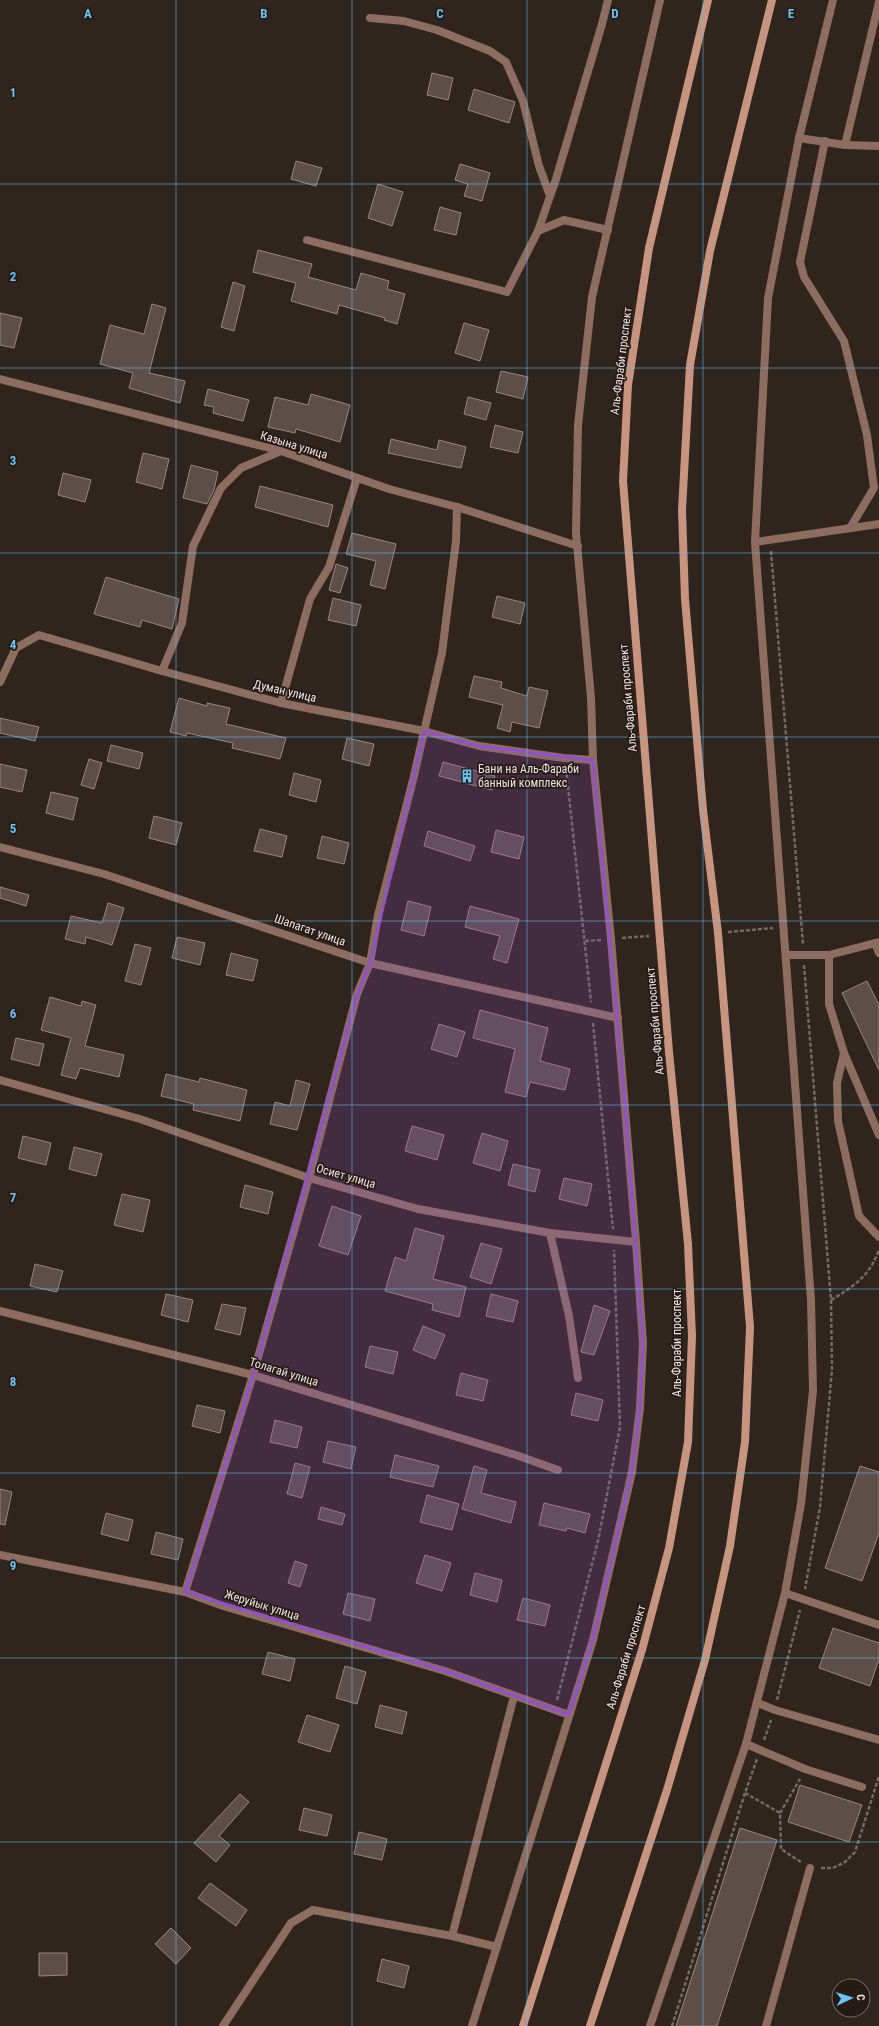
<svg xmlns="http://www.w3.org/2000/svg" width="879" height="2026" viewBox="0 0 879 2026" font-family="'Roboto Condensed',sans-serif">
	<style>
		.building { fill: #5c4e49; stroke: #968780 }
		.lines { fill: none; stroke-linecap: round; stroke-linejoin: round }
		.path { stroke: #746964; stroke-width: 2.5; stroke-dasharray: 4 2; stroke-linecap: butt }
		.lane { stroke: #8c6d60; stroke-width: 8 }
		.street { stroke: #8c6d60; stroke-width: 8 }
		.secondary { stroke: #c6947f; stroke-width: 8 }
		.marked { fill: #9251c6; fill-opacity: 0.2; stroke: #9251c6; stroke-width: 3; stroke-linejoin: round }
		.grid { fill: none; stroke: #6bc3f2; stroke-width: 1; stroke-opacity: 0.55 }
		.labels { text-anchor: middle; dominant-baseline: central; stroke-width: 3.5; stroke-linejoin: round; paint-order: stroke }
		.street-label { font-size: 12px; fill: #ece3e0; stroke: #261a15 }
		.poi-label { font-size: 12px; fill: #ece3e0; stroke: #261a15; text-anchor: start }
		.grid-label { font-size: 13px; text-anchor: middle; font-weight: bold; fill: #6bc3f2; stroke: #261a15; stroke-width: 3.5; stroke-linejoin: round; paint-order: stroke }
	</style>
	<rect width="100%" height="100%" fill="#30241e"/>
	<g class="building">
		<polygon points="432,73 453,78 448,100 427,95"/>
		<polygon points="474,89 515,102 509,123 468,110"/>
		<polygon points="296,161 322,168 316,186 291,179"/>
		<polygon points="460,164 490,173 482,201 464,196 468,184 455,180"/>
		<polygon points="378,184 403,192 392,226 368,218"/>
		<polygon points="440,207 461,213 456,235 434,230"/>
		<polygon points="258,250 312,264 308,277 356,290 361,273 389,281 387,289 405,294 397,324 384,320 385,318 339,305 337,314 291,301 296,283 253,272"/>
		<polygon points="233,282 245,286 234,331 221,327"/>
		<polygon points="152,304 166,308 149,373 185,381 180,403 129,388 133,373 100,364 110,325 144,334"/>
		<polygon points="0,313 22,318 14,348 0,345"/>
		<polygon points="464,323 489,330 480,361 455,353"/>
		<polygon points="501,371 528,377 523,399 496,392"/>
		<polygon points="208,389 249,400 243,421 213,413 214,407 204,405"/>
		<polygon points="311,394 350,405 340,442 296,429 295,433 268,427 275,397 308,405"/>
		<polygon points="468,397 491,403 486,420 464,414"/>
		<polygon points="495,425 523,432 518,453 490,447"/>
		<polygon points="391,439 437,450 439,440 466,447 461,468 388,453"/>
		<polygon points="143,453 169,459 162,489 136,482"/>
		<polygon points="191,465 218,472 214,490 207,504 183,498"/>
		<polygon points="63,473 91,480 85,502 58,495"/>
		<polygon points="260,486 333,505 328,527 255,507"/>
		<polygon points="352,533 396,544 385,589 370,585 376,561 346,554"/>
		<polygon points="336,564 348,568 340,593 329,590"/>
		<polygon points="106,577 179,599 172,629 142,620 140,627 94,614"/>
		<polygon points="497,596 525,603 520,624 492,617"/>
		<polygon points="333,598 361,605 356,626 328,620"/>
		<polygon points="474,676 502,682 501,688 527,696 529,687 548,691 539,728 512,722 510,732 497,728 503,705 469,697"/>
		<polygon points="179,698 207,706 207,703 230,708 226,724 286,738 280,759 232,748 233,743 187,733 186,736 170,732"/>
		<polygon points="0,718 39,727 35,741 0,733"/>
		<polygon points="347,738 374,744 369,766 342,759"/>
		<polygon points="111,745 143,753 139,769 107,761"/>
		<polygon points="89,759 102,763 94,789 81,785"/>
		<polygon points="443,762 495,776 492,790 439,776"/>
		<polygon points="0,764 27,770 22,792 0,787"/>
		<polygon points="294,773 321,780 316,802 289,795"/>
		<polygon points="51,792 78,798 73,820 46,813"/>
		<polygon points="154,816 182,823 176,845 149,838"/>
		<polygon points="260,829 287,836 282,857 254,851"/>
		<polygon points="496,830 524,837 519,859 491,852"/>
		<polygon points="428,831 475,846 470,861 424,846"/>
		<polygon points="322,836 349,843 344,864 317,858"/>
		<polygon points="0,887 29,895 26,906 0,898"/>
		<polygon points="408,901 431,907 424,936 401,930"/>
		<polygon points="108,903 124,908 112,945 86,937 85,944 65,939 71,916 102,923"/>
		<polygon points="470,906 519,919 507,963 493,959 500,936 465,927"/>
		<polygon points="177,937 205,943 200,965 172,958"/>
		<polygon points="135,944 151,948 141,985 125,981"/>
		<polygon points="231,953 258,960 253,981 226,975"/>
		<polygon points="867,981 879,1005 879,1070 842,993"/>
		<polygon points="50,997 81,1006 82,1001 96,1005 85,1046 124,1055 119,1077 80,1068 76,1079 61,1075 71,1038 41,1030"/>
		<polygon points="480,1010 548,1028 540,1061 570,1069 565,1090 530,1082 526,1097 505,1092 515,1049 473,1038"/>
		<polygon points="439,1024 465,1032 457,1057 431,1049"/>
		<polygon points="16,1038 44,1044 39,1066 11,1059"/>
		<polygon points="166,1074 199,1082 200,1078 247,1090 240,1121 193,1110 194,1104 161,1096"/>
		<polygon points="296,1080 310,1084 297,1130 270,1124 275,1102 290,1106"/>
		<polygon points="412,1126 444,1135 437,1160 405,1151"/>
		<polygon points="482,1133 508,1141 500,1171 473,1163"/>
		<polygon points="23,1136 51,1143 46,1165 18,1158"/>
		<polygon points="74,1147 102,1154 96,1176 69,1169"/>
		<polygon points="513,1164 540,1170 535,1192 508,1185"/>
		<polygon points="564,1178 592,1184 587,1206 559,1199"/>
		<polygon points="245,1185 273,1192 268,1214 240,1207"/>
		<polygon points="122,1194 150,1200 143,1232 114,1225"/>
		<polygon points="332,1206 361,1216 348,1255 319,1246"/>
		<polygon points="415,1228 444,1236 433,1279 466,1287 459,1317 432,1310 433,1304 385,1291 395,1257 406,1261"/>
		<polygon points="481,1243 502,1249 491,1284 470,1277"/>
		<polygon points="35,1264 63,1271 57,1292 30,1286"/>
		<polygon points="166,1294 193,1300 188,1322 161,1315"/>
		<polygon points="491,1294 518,1301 513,1322 486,1316"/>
		<polygon points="222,1304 246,1308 240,1335 215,1329"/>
		<polygon points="594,1305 610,1311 594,1355 581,1352"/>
		<polygon points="423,1326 445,1335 435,1359 413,1350"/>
		<polygon points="370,1346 398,1352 393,1374 365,1367"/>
		<polygon points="461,1373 488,1380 483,1401 456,1395"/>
		<polygon points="576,1393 603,1400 598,1421 571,1415"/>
		<polygon points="197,1405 225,1411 220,1433 192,1426"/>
		<polygon points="275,1420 302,1427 297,1448 270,1442"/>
		<polygon points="328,1441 356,1447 351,1469 323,1462"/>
		<polygon points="395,1455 439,1466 433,1487 390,1477"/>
		<polygon points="295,1463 310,1467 302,1498 287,1494"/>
		<polygon points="474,1466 487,1470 481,1493 516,1502 511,1523 462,1509"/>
		<polygon points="860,1466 879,1472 879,1533 862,1581 825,1568"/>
		<polygon points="0,1489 12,1492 5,1525 0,1524"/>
		<polygon points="427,1495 459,1504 452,1530 420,1522"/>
		<polygon points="544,1503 590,1514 585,1533 567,1528 566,1531 539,1525"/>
		<polygon points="321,1507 345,1514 342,1525 318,1519"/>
		<polygon points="106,1513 133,1520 128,1541 101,1534"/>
		<polygon points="156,1532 183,1539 178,1560 151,1554"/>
		<polygon points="425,1555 451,1563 442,1591 416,1583"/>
		<polygon points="295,1561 307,1565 300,1587 288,1583"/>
		<polygon points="475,1573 502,1580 497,1602 470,1595"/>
		<polygon points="348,1593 375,1599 370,1621 343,1614"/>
		<polygon points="523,1598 550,1605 545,1626 517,1620"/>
		<polygon points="833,1628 879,1643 879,1659 870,1686 819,1668"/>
		<polygon points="268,1652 295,1659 290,1681 262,1674"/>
		<polygon points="345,1666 366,1672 357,1704 336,1698"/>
		<polygon points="380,1705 407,1712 402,1734 375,1727"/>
		<polygon points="307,1715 339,1725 330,1752 298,1742"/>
		<polygon points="800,1785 862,1805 849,1842 788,1822"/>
		<polygon points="240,1794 249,1802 219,1836 230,1845 216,1862 194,1843"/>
		<polygon points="304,1808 332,1815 327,1836 299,1830"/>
		<polygon points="740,1828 777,1840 717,2026 676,2026"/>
		<polygon points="359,1832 387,1839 382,1860 354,1854"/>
		<polygon points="210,1883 247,1910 236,1926 198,1898"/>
		<polygon points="171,1928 191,1948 176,1964 155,1944"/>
		<polygon points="39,1953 67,1953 67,1975 39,1976"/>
		<polygon points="382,1959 409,1966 404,1988 377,1981"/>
	</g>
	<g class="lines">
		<g class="path">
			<polyline points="771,551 803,944"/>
			<polyline points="566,768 591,1002"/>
			<polyline points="728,932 773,928"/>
			<polyline points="622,938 649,936"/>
			<polyline points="585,941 601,940"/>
			<polyline points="804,965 831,1300 832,1369 820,1507 805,1589"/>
			<polyline points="593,1023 613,1229"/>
			<path d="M831,1300c22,-13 40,-25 48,-51"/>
			<polyline points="557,1700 598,1541 620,1427 614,1250"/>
			<polyline points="777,1700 800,1610"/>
			<polyline points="764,1740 771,1720"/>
			<polyline points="745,1793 780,1813 781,1849 801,1862"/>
			<polyline points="780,1813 800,1779"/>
			<polyline points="821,1868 833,1868 845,1862 855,1852 879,1776"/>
			<polyline points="672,2026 745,1793 757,1759"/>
		</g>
		<g class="lane">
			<polyline points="370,18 404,21 437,30 490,51 506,62 523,101 539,166 550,196"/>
			<polyline points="799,138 845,145 879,146"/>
			<polyline points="825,141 800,262 804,277 844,341 867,435 874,488 850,528"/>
			<polyline points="845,145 879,2"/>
			<polyline points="538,231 564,220 608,230"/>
			<polyline points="307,240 507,292 538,231 556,179 602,24 608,0"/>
			<polyline points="755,542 879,524"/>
			<polyline points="162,671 182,623 193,546 221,488 241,468 281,451"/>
			<polyline points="281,703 310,599 329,567 357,478"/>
			<polyline points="875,943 879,953"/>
			<polyline points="786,955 829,955 879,942"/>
			<polyline points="829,955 829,1004 844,1053 879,1135"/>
			<polyline points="844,1053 837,1083 838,1121 859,1216 879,1237"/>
			<polyline points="785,1593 879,1625"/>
			<polyline points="758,1703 775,1710 879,1740"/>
			<polyline points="746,1744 805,1769 862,1787"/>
			<polyline points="452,1936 514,1696"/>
			<polyline points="766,2026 810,1868"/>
		</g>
		<g class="street">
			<polyline points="0,379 281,451 389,489 457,507 578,546"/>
			<polyline points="0,682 16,648 39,635 162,671 281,703 424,731 479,746 564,758 593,760"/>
			<polyline points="0,847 104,874 370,963 618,1018"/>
			<polyline points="0,1080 140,1119 309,1178 418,1209 550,1233 569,1316 578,1378"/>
			<polyline points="550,1233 636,1242"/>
			<polyline points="0,1311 253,1375 516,1455 558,1470"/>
			<polyline points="0,1555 185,1592 223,1606 445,1671 569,1715"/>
			<polyline points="185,1592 253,1375 309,1178 357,994 370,963 378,915 413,780 442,653 456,541 457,507"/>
			<polyline points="223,2026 291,1923 313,1910 452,1936 497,1947"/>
			<polyline points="472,2026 593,1640 632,1472 640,1408 643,1343 636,1242 611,939 593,760 591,698 576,533 578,425 592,297 660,0"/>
			<polyline points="650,2026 746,1744 785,1593 801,1504 813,1391 811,1300 755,542 768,298 799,138 833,0"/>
		</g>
		<g class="secondary">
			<polyline points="523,2026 642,1650 669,1548 688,1442 692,1336 688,1244 669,1052 623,481 628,385 649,248 708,0"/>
			<polyline points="590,2026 667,1790 705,1660 730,1546 745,1442 750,1327 718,933 703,810 685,599 682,510 690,365 710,251 772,0"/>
		</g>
	</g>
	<path class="marked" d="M424,731l55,15 114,14 32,341 18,242 -3,65 -8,64 -39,168 -24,75 -124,-44 -260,-79 68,-217 104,-381 13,-31z"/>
	<path class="grid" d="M176,0v2026M352,0v2026M527,0v2026M703,0v2026M0,184h879M0,368h879M0,553h879M0,737h879M0,921h879M0,1105h879M0,1289h879M0,1473h879M0,1658h879M0,1842h879"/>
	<defs>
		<g id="building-bare" transform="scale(1.08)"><path d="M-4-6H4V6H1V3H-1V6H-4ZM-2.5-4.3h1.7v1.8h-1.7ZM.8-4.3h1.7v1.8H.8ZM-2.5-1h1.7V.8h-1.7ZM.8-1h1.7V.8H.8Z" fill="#6bc3f2" stroke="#261a15" stroke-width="2.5" paint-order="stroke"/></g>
	</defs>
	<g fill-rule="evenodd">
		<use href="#building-bare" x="467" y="776"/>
	</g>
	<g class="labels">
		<g class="street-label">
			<text transform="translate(621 361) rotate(-83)">Аль-Фараби проспект</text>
			<text transform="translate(294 445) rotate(17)">Казына улица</text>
			<text transform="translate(285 691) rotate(13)">Думан улица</text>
			<text transform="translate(628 698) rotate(-95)">Аль-Фараби проспект</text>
			<text transform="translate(310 930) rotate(19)">Шапагат улица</text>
			<text transform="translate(655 1021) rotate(-95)">Аль-Фараби проспект</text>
			<text transform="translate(346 1176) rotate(16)">Осиет улица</text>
			<text transform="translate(677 1343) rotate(-90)">Аль-Фараби проспект</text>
			<text transform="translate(284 1372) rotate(17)">Толагай улица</text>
			<text transform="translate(262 1605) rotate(17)">Жеруйык улица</text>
			<text transform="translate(626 1657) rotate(-73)">Аль-Фараби проспект</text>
		</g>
		<g class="poi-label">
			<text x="478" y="769">Бани на Аль-Фараби<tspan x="478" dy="14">банный комплекс</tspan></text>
		</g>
	</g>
	<g class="grid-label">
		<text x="88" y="18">A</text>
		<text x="264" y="18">B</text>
		<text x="440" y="18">C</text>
		<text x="615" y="18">D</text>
		<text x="791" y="18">E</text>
		<text x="13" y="97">1</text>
		<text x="13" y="281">2</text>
		<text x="13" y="465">3</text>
		<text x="13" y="649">4</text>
		<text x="13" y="833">5</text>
		<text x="13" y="1018">6</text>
		<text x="13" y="1202">7</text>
		<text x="13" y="1386">8</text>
		<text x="13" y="1570">9</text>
	</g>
	<g transform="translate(851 1998) rotate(86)"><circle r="19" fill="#261a15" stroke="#756a66"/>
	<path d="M0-3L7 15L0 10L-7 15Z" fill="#6bc3f2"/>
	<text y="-6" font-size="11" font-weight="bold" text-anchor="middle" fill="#ece3e0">С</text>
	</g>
</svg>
